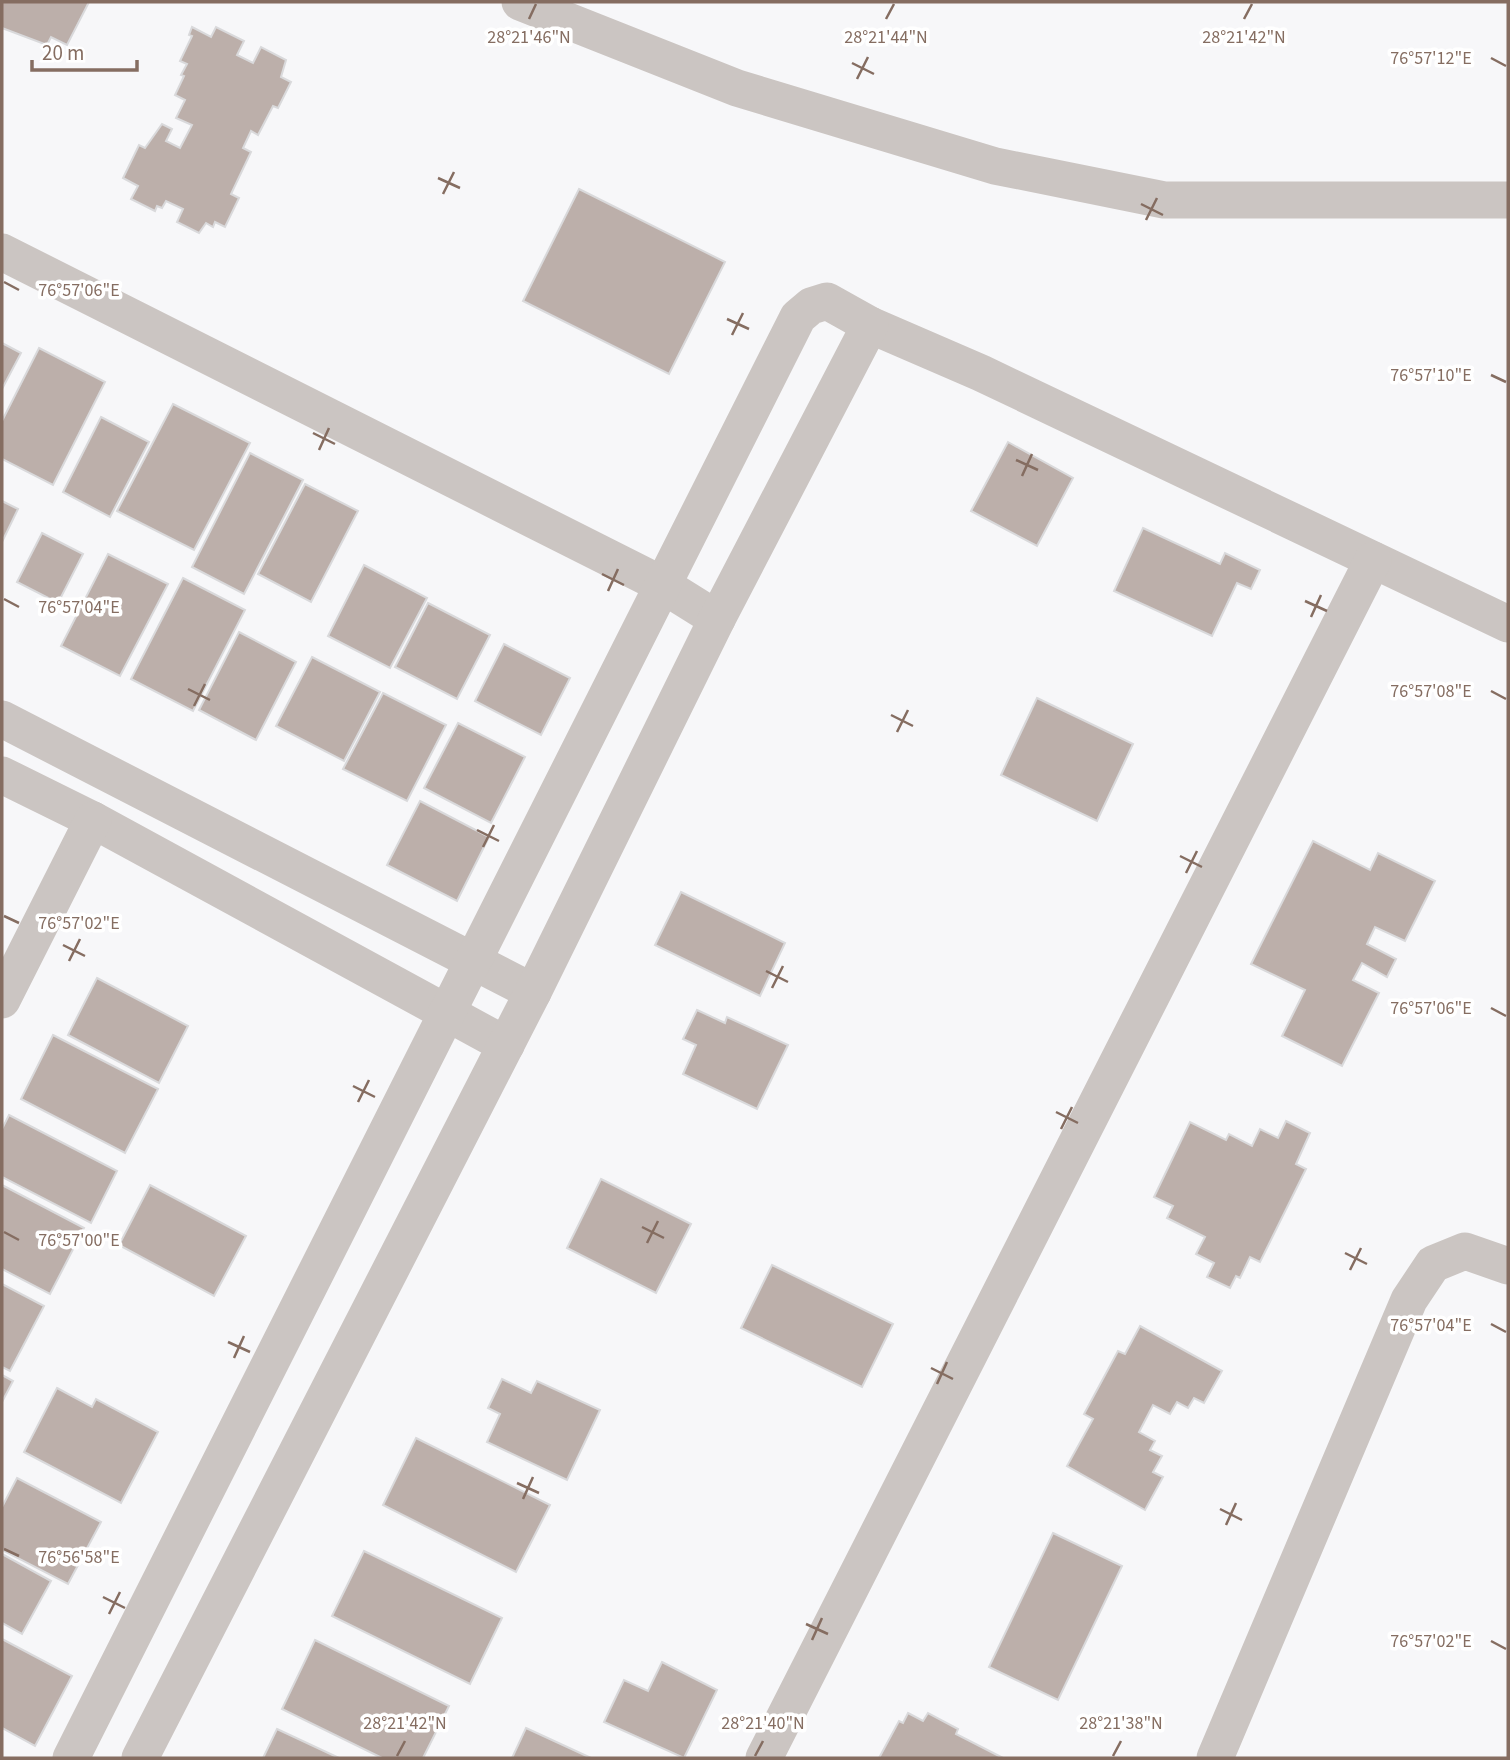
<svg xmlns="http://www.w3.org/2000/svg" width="1510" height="1760" viewBox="0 0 1510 1760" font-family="'Source Sans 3',sans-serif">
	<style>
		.building { fill: #bcafaa; stroke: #d9d9db; stroke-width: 2 }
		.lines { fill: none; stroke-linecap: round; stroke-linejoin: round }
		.minor { stroke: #cbc5c2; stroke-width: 37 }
		.ticks { fill: none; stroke: #856d61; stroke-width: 2.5 }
		.ticks-label { font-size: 18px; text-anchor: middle; fill: #856d61; stroke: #fff; stroke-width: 7; stroke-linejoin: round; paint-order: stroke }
	</style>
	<rect width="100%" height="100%" fill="#f7f7f9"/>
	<g class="building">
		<polygon points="2,2 89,2 67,45 51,37 47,45 2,28"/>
		<polygon points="192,27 211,37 216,27 244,41 237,55 253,63 261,47 286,60 281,77 291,82 278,108 273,106 258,135 251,131 243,148 251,152 231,194 239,198 225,227 215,222 213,227 206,223 199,233 177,222 183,209 166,201 162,208 157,206 155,211 131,199 138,186 123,178 139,145 145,148 162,124 172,129 166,141 180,148 192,125 176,118 185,100 175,95 184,76 181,75 187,64 180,61 192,36 189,35"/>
		<polygon points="579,189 725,262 669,374 523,301"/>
		<polygon points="2,343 21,353 2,389"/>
		<polygon points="39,348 105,382 53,485 2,459 2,421"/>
		<polygon points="173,404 250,443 194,550 117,511"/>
		<polygon points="101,417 149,442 110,517 63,492"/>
		<polygon points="1008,442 1073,478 1037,546 971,511"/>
		<polygon points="250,453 303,480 244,594 192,567"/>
		<polygon points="305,484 358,511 311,602 258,574"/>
		<polygon points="2,501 18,509 2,542"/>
		<polygon points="1143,528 1220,564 1225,553 1260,570 1251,589 1237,583 1212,636 1114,591"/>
		<polygon points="42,533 83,554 58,603 17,582"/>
		<polygon points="108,554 168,584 120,676 61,646"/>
		<polygon points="364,565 427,598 390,668 328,636"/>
		<polygon points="183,578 245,610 193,711 131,679"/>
		<polygon points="428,603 490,635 457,699 395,667"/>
		<polygon points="239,632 296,662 256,740 199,710"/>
		<polygon points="504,644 570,678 541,735 475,701"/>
		<polygon points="312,657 380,692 344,761 276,726"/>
		<polygon points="383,693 446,725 407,801 343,769"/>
		<polygon points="1037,698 1133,744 1097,821 1001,775"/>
		<polygon points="458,723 525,757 491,823 424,788"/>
		<polygon points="420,801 489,837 457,901 387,865"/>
		<polygon points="1313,841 1370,870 1378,853 1435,881 1405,941 1375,927 1367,944 1396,959 1387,977 1362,963 1353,980 1379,993 1342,1066 1282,1036 1305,990 1251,964"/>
		<polygon points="681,892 785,943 760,996 655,945"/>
		<polygon points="97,978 188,1026 159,1083 68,1035"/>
		<polygon points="697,1010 725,1023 727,1017 788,1045 757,1109 683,1074 696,1045 683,1039"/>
		<polygon points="53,1035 158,1089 125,1153 21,1099"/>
		<polygon points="9,1115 117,1171 91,1223 2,1177 2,1129"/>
		<polygon points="1286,1121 1310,1133 1296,1164 1306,1169 1260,1262 1250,1257 1240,1278 1236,1276 1230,1288 1207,1277 1214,1263 1196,1254 1205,1237 1167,1218 1173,1206 1154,1197 1190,1122 1226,1140 1229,1134 1252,1146 1260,1129 1278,1138"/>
		<polygon points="601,1179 691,1224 656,1293 567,1248"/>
		<polygon points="2,1185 84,1228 50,1294 2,1269"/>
		<polygon points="150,1185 246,1236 214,1296 119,1245"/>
		<polygon points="772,1265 893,1324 862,1387 741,1328"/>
		<polygon points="2,1284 44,1306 10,1371 2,1367"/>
		<polygon points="1140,1326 1222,1371 1204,1403 1194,1398 1188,1408 1177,1402 1170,1414 1153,1405 1139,1432 1155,1441 1150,1450 1162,1456 1153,1472 1163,1477 1145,1510 1067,1466 1093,1419 1084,1414 1118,1351 1125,1354"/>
		<polygon points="2,1375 13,1381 2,1402"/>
		<polygon points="502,1379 531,1393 537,1381 600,1410 567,1480 487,1442 500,1414 488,1408"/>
		<polygon points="57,1388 92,1407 96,1399 158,1432 121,1503 24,1452"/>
		<polygon points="416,1438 550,1505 516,1572 383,1505"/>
		<polygon points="17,1478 101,1522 68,1584 2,1550 2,1507"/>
		<polygon points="1053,1533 1122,1566 1058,1700 989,1667"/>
		<polygon points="364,1551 502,1618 470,1684 332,1616"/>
		<polygon points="2,1554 51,1581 22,1634 2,1623"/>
		<polygon points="2,1639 72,1676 35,1746 2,1728"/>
		<polygon points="315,1640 449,1706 423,1758 382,1758 282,1709"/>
		<polygon points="662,1662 717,1690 684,1758 604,1722 624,1680 648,1691"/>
		<polygon points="908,1713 923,1721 928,1713 958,1729 956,1734 1003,1758 879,1758 899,1721 903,1723"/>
		<polygon points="526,1728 591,1758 512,1758"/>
		<polygon points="277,1729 339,1758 263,1758"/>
	</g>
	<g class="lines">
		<g class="minor">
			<polyline points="520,2 737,88 995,166 1164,200 1508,200"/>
			<polyline points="2,252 661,584 717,619"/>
			<polyline points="870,325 981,373 1508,624"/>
			<polyline points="2,719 533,992"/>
			<polyline points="2,775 93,820 506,1045"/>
			<polyline points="2,1000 93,820"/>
			<polyline points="71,1758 798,317 811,306 827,301 870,325 717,619 533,992 140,1758"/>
			<polyline points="764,1758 1373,560"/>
			<polyline points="1215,1758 1409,1300 1433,1264 1465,1251 1508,1266"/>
		</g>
	</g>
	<path class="ticks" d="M529,19l7,-15M886,19l8,-15M1244,19l8,-15M1491,58l15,8M852,63l22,11M857,79l11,-22M438,178l22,10M443,194l11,-22M1141,204l22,11M1146,220l11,-22M4,282l15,8M727,319l22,10M732,335l11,-22M1491,375l15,7M313,433l22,11M319,450l10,-22M1016,460l22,10M1022,476l10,-22M602,574l22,11M608,591l10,-22M4,599l15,8M1305,601l22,10M1311,617l10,-22M188,689l22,11M1491,691l15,8M194,706l11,-22M891,715l22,11M897,732l11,-22M477,830l22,11M483,847l11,-22M1180,856l22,11M1186,873l11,-22M4,916l15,7M63,945l22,11M69,961l11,-22M766,971l22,11M772,988l11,-22M1491,1008l15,8M353,1086l22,11M358,1102l11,-22M1056,1112l22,11M1061,1129l11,-22M642,1227l22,11M4,1232l15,8M647,1243l11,-22M1345,1253l22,11M1350,1270l11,-22M1491,1324l15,8M228,1342l22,10M234,1358l10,-22M931,1368l22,11M937,1384l10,-22M517,1483l22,10M523,1499l10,-22M1220,1509l22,11M1226,1525l10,-22M4,1549l15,7M103,1597l22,11M109,1614l11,-22M806,1624l22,10M812,1640l10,-22M1491,1641l15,8M397,1756l8,-15M755,1756l8,-15M1113,1756l8,-15"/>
	<g class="ticks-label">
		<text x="529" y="43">28°21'46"N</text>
		<text x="886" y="43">28°21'44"N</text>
		<text x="1244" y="43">28°21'42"N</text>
		<text x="1431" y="64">76°57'12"E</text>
		<text x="79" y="296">76°57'06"E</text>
		<text x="1431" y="381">76°57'10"E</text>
		<text x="79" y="613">76°57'04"E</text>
		<text x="1431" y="697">76°57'08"E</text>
		<text x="79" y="929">76°57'02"E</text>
		<text x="1431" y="1014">76°57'06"E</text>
		<text x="79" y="1246">76°57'00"E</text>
		<text x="1431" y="1331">76°57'04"E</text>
		<text x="79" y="1563">76°56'58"E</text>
		<text x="1431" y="1647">76°57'02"E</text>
		<text x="405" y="1729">28°21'42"N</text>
		<text x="763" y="1729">28°21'40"N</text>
		<text x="1121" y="1729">28°21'38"N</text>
	</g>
	<rect width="1510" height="1760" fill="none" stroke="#856d61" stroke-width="7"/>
	<path d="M32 60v10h105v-10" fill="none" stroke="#856d61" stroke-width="3.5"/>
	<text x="42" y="60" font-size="21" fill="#856d61" stroke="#ffffff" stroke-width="5" paint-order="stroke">20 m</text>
</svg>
